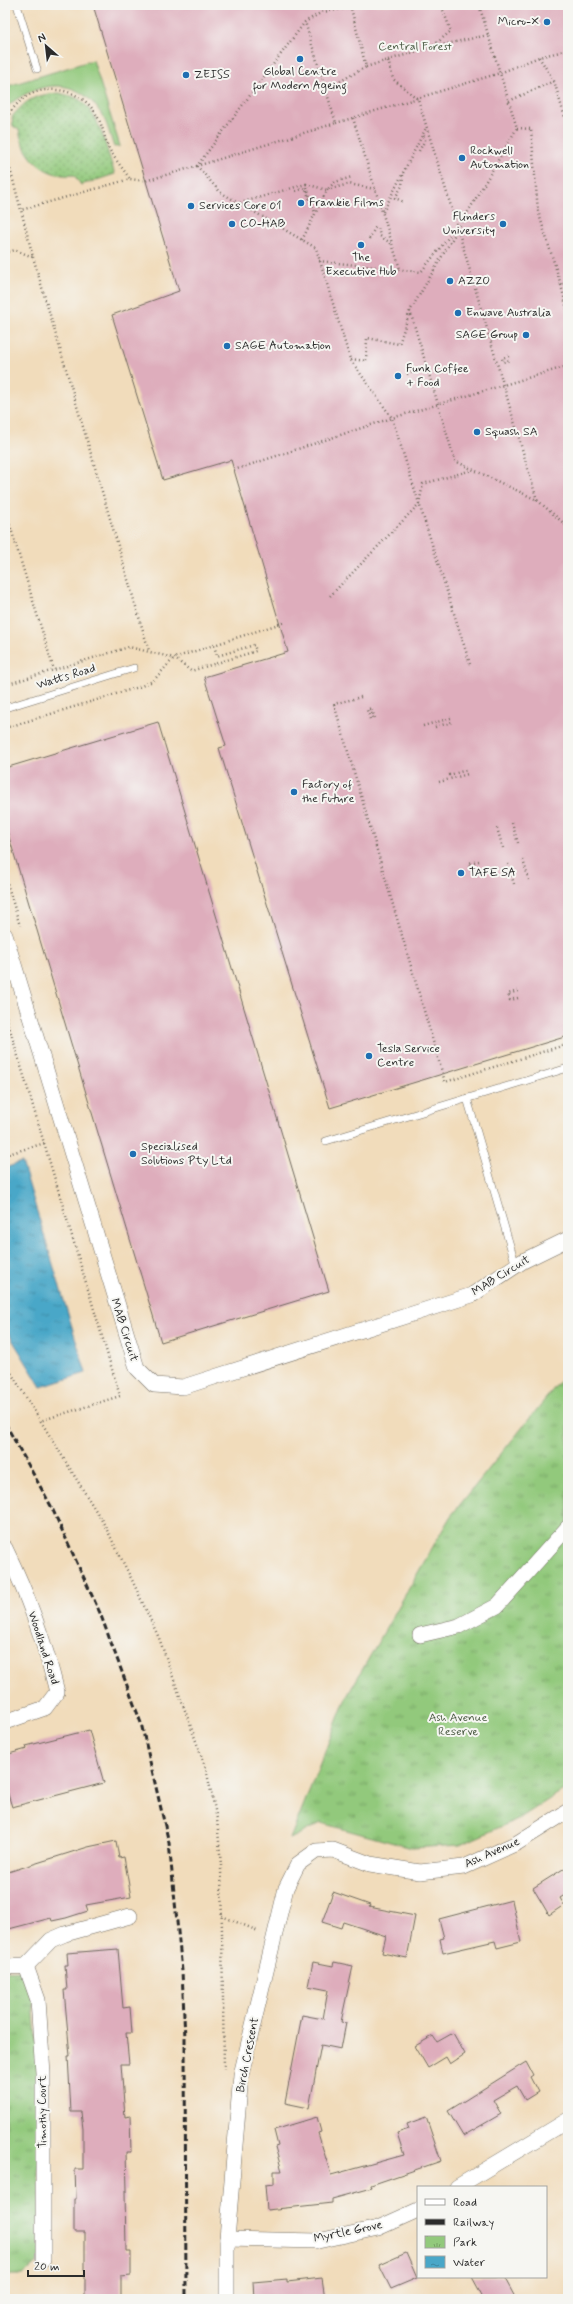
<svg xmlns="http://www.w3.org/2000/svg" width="573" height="2304" viewBox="0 0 573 2304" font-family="Mynerve,sans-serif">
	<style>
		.grass { fill: url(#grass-dots); stroke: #5e7a54 }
		.park { fill: url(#park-tufts); stroke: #5e7a54 }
		.garden { fill: #92c97c; stroke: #5e7a54 }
		.water { fill: url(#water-ripples); stroke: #3a697a }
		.building { fill: #deadbc }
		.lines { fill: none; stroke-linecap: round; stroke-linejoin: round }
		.lane-casing { stroke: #70695d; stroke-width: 8 }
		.street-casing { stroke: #70695d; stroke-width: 16 }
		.path { stroke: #70695d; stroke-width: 2.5; stroke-dasharray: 1 3; stroke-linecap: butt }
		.lane { stroke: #fff; stroke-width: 7 }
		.street { stroke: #fff; stroke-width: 15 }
		.rail { stroke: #2b2b2b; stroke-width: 3; stroke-dasharray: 6 3; stroke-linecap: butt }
		.poi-dot { fill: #1f6fb2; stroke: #f6f6f2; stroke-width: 1.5 }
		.labels { text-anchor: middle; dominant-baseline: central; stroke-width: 4; stroke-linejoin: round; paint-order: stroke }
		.poi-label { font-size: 12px; fill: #2b2b2b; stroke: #f6f6f2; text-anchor: start }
		.park-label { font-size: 12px; fill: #4a5a43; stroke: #f6f6f2 }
		.street-label { font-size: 12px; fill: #2b2b2b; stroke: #f6f6f2 }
	</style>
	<defs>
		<pattern id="grass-dots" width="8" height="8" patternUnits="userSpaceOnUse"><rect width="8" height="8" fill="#92c97c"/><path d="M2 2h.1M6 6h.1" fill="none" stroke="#77a366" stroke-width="1.8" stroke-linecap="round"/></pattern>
		<pattern id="park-tufts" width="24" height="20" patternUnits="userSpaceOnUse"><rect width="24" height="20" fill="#92c97c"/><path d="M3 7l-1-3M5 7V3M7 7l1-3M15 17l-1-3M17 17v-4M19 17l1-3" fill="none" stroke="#77a366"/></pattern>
		<pattern id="water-ripples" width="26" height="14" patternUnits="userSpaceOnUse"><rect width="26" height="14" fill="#49a7c8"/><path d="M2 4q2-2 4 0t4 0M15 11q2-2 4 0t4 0" fill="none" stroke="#3d88a3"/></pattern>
	</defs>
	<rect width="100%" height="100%" fill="#f6f6f2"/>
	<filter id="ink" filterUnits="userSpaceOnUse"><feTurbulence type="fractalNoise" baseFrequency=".025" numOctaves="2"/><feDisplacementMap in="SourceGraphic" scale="8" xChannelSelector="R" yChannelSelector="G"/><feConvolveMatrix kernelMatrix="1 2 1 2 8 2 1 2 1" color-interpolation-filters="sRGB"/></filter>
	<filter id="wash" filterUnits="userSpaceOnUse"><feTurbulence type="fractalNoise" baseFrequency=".012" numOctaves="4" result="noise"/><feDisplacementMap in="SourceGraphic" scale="16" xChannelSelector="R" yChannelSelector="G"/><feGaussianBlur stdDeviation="0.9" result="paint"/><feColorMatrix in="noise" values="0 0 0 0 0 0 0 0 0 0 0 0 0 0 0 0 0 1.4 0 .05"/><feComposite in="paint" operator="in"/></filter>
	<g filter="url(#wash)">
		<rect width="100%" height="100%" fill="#f1dcbb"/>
		<path class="grass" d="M59,93c7,2 15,3 21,7 21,16 26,50 35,74l-34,11 -7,-10c-29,3 -50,-17 -55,-45l-6,-4 -1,-9c15,-19 24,-22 47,-24z"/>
		<g class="park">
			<polygon points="568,1371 568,1787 520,1818 460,1845 412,1848 321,1823 290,1839 346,1698 450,1517"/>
			<polygon points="23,1970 33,2000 38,2068 40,2260 23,2275 5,2275 5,1971"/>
		</g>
		<path class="garden" d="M93,60l27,86 -6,1c-4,-10 -6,-23 -12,-32 -25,-41 -65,-34 -97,-7v-21z"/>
		<polygon class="water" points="22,1162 86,1373 41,1387 5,1328 5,1168"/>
		<g id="blocks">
			<g class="building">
				<polygon points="93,5 568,5 568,1036 330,1108 219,748 226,746 204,677 288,652 231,460 163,480 112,315 179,291"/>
				<polygon points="158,722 329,1291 161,1342 5,824 5,768"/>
				<polygon points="89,1730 104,1783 12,1807 7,1791 5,1792 5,1755 27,1749 26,1746"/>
				<polygon points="116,1841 119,1858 124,1857 131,1897 86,1905 88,1911 66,1918 52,1921 51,1918 5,1930 5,1873 88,1847"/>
				<polygon points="568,1866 568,1893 560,1898 564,1905 549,1915 533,1888"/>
				<polygon points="333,1892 370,1905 369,1907 415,1916 407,1958 382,1953 386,1936 343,1922 341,1928 322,1922"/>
				<polygon points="512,1900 521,1942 497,1948 495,1941 443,1953 440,1939 444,1938 439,1919"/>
				<polygon points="118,1949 123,2008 130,2007 132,2033 126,2033 129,2064 121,2064 125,2117 130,2116 131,2152 126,2152 127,2191 125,2191 126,2251 131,2251 131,2275 121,2276 121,2299 85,2299 85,2232 74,2232 74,2199 76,2199 75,2169 83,2169 83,2129 81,2112 71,2112 68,2056 70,2056 64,1990 67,1990 65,1965 68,1965 67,1953"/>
				<polygon points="313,1962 333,1966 334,1962 353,1966 341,2022 346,2023 341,2049 321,2045 309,2108 285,2103 302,2015 323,2019 328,1990 308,1986"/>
				<polygon points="453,2033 465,2054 450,2064 446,2057 428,2068 415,2046 433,2036 437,2042"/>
				<polygon points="526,2062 533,2075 530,2077 538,2092 525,2100 517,2086 493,2100 501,2114 463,2136 448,2111"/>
				<polygon points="317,2117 321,2132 318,2133 331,2175 404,2155 397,2133 409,2129 407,2124 426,2117 441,2161 371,2185 372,2188 332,2199 332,2203 267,2210 265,2185 274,2184 274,2171 282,2171 275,2147 278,2146 274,2130"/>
				<polygon points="406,2253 417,2278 391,2289 379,2265"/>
				<polygon points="472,2277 504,2277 516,2299 484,2299"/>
				<polygon points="322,2278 325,2299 254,2299 253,2282 287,2279 287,2282"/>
			</g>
		</g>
	</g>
	<g filter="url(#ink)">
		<use href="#blocks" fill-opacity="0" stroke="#70695d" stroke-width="1"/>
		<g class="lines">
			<g class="lane-casing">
				<g id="lane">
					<polyline points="17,5 37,69"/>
					<polyline points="5,708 134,668"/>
					<polyline points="467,1098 516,1266"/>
					<polyline points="326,1141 568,1068"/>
				</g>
			</g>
			<g class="street-casing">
				<g id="street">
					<polyline points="5,935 137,1368 154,1385 183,1387 472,1295 523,1261 568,1239"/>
					<path d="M5,1548c22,45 40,95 52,144l-12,16 -40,14"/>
					<polyline points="420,1635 459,1626 497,1606 568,1527"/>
					<polyline points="26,1966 51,1940 65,1934 130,1916"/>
					<polyline points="5,1967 26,1966 38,2000 43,2073 43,2260"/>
					<polyline points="457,2187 568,2120"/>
					<polyline points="227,2239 318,2241 378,2228 418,2210"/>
					<polyline points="227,2299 227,2239 241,2075 286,1888 298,1864 316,1851 333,1850 370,1864 420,1872 464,1867 517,1843 568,1811"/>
				</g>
			</g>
			<g class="path">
				<polyline points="322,12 351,8 354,5"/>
				<polyline points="432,47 488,35"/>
				<polyline points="539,57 554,81 568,128"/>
				<polyline points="388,60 432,47 451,31 441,5"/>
				<polyline points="366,67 388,60 393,79 418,99 457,226 537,500"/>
				<polyline points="326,89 366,67 351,8 360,5"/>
				<polyline points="509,101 554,81"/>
				<polyline points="353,118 400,269"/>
				<path d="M5,121c9,-17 23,-30 42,-31 24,-2 44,10 53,32 4,9 5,19 9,27 6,10 14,20 21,30"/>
				<polyline points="336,123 500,73 539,57 568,50"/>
				<polyline points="517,128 531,129 538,211 561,285 568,282"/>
				<polyline points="5,150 21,210"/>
				<polyline points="419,151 425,140 423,134"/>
				<polyline points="403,175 402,186 395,198 404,202"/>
				<polyline points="306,184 327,190 335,182 352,177"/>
				<polyline points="296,191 305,188 311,202"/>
				<polyline points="240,203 306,184 315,213"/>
				<polyline points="383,212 426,128"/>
				<polyline points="369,239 375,228 378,228 380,236 392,244"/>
				<polyline points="302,240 327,190 349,184 375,189"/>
				<polyline points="5,253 15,250 33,257 21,210 130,179 145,181 197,166 305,22 322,12 320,5"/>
				<polyline points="33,257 149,651"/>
				<polyline points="319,261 421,272 452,233"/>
				<polyline points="561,285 568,313"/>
				<polyline points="410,311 455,461 537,500 568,527"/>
				<polyline points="509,356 502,358 503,362 510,360"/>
				<polyline points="351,359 366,361 367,338 399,344 410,311 517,128 479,5"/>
				<polyline points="407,374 423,369"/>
				<polyline points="234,470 392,418 350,359 316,248 220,192 197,166 336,123 305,22"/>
				<polyline points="5,509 54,670"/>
				<polyline points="330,596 419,504 423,484 472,470"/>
				<polyline points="470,664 392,418 568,366"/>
				<polyline points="5,685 129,647 174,658 191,671 256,651 254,645 217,656 214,645"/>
				<polyline points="361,697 334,704 445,1082 568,1044"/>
				<polyline points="370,709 373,719"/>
				<polyline points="370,719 367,710 371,708 375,718"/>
				<polyline points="423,726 451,718"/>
				<polyline points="435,727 452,722"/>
				<polyline points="5,728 139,687 153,681 174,658 285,622"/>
				<polyline points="449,775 467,770"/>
				<polyline points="439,782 468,774"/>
				<polyline points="512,823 518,843"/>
				<polyline points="497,828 503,848"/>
				<polyline points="523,860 529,880"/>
				<polyline points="479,861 469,863 471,870 481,867"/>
				<polyline points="508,864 514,884"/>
				<polyline points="5,876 20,926"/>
				<polyline points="518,998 510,1000 508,994 518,991"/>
				<polyline points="5,1013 120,1396 40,1421"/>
				<polyline points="5,1155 45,1143"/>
				<polyline points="5,1363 104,1524 132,1580 159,1638 206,1769 217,1819 221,1865 224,2069"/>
				<polyline points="222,1916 258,1931"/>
			</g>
			<use href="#lane" class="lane"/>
			<use href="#street" class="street"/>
			<polyline class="rail" points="5,1423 51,1506 100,1613 141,1723 169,1843 182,1971 185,2038 186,2299"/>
		</g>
	</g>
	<g class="poi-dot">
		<circle cx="547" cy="22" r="4"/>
		<circle cx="300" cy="59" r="4"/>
		<circle cx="186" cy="75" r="4"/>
		<circle cx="462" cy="158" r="4"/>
		<circle cx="301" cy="203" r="4"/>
		<circle cx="191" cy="206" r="4"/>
		<circle cx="232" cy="224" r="4"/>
		<circle cx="503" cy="224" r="4"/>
		<circle cx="361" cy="245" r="4"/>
		<circle cx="450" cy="281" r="4"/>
		<circle cx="458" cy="313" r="4"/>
		<circle cx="526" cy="335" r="4"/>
		<circle cx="227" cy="346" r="4"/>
		<circle cx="398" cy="376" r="4"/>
		<circle cx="477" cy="432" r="4"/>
		<circle cx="294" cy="792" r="4"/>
		<circle cx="461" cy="873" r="4"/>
		<circle cx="369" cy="1056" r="4"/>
		<circle cx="133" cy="1154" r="4"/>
	</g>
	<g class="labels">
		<g class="poi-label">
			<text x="539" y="22" text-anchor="end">Micro-X</text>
			<text x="300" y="72" text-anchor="middle">Global Centre<tspan x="300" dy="14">for Modern Ageing</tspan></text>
			<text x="194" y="75">ZEISS</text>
			<text x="470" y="151">Rockwell<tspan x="470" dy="14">Automation</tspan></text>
			<text x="309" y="203">Frankie Films</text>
			<text x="199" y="206">Services Core 01</text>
			<text x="495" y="217" text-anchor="end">Flinders<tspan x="495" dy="14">University</tspan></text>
			<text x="240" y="224">CO-HAB</text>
			<text x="361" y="258" text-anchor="middle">The<tspan x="361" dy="14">Executive Hub</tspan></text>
			<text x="458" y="281">AZZO</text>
			<text x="466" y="313">Enwave Australia</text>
			<text x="518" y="335" text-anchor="end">SAGE Group</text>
			<text x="235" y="346">SAGE Automation</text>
			<text x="406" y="369">Funk Coffee<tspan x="406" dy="14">+ Food</tspan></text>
			<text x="485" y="432">Squash SA</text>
			<text x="302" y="785">Factory of<tspan x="302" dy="14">the Future</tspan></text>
			<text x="469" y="873">TAFE SA</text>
			<text x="377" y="1049">Tesla Service<tspan x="377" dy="14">Centre</tspan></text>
			<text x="141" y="1147">Specialised<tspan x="141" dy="14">Solutions Pty Ltd</tspan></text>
		</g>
		<g class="park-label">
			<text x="415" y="47">Central Forest</text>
			<text x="458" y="1718">Ash Avenue<tspan x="458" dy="14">Reserve</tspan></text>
		</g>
		<g class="street-label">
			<text transform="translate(66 677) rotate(-17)">Watts Road</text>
			<text transform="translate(501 1276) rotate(-32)">MAB Circuit</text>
			<text transform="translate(124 1330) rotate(72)">MAB Circuit</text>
			<text transform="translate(43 1648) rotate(72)">Woodland Road</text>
			<text transform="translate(492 1853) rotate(-24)">Ash Avenue</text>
			<text transform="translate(248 2055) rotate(-79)">Birch Crescent</text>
			<text transform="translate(43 2112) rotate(-90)">Timothy Court</text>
			<text transform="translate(348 2232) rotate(-12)">Myrtle Grove</text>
		</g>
	</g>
	<rect width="573" height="2304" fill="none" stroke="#f6f6f2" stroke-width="20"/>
	<rect x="417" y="2186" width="130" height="92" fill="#f6f6f2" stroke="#a5a5a2"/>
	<rect x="425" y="2199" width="20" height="6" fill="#ffffff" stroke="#a5a5a2"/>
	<text x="453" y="2206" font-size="12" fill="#2b2b2b">Road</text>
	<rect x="425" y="2219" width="20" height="6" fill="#2b2b2b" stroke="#a5a5a2"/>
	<text x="453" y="2226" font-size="12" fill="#2b2b2b">Railway</text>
	<rect x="425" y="2236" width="20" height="12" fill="url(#park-tufts)" stroke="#a5a5a2"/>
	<text x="453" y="2246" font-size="12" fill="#2b2b2b">Park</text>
	<rect x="425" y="2256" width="20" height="12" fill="url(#water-ripples)" stroke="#a5a5a2"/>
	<text x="453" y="2266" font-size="12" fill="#2b2b2b">Water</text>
	<g transform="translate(46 46) rotate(332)" stroke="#f6f6f2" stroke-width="3" paint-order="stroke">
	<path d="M0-3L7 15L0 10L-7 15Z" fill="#2b2b2b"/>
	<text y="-6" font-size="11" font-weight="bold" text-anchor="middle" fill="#2b2b2b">N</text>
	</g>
	<path d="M28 2270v6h56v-6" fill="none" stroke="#2b2b2b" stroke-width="2"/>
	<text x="34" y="2270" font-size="12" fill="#2b2b2b" stroke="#f6f6f2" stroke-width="3" paint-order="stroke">20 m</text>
</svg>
